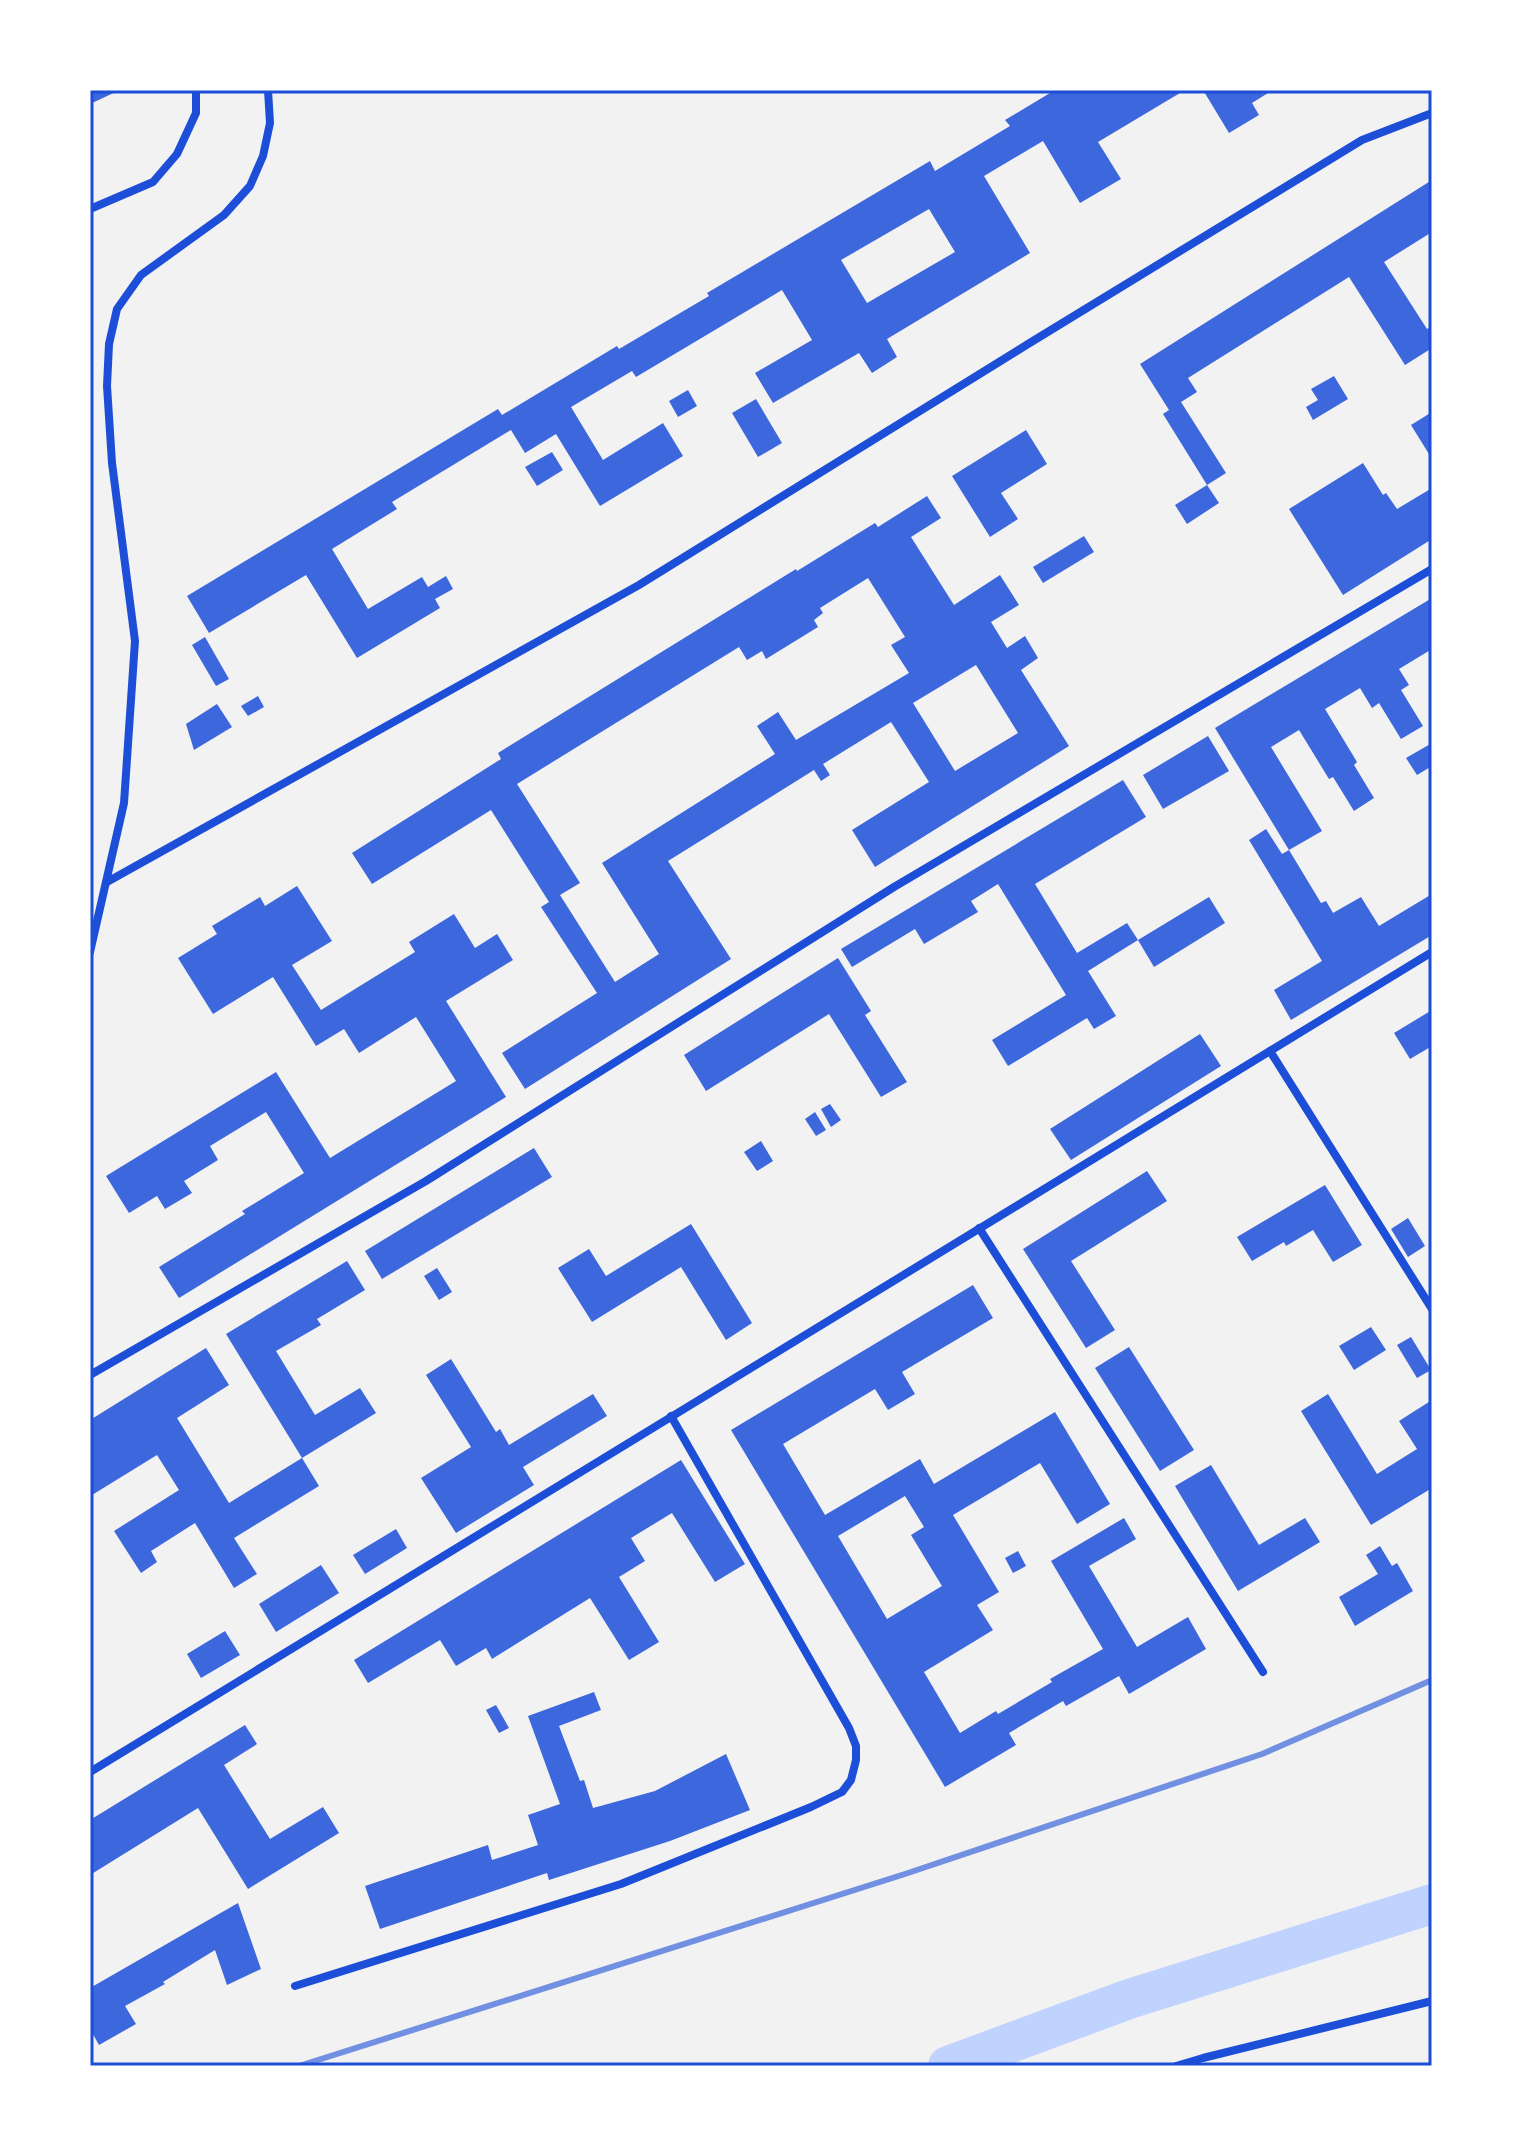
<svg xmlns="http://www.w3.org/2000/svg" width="1522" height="2156" viewBox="0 0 1522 2156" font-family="Manrope,sans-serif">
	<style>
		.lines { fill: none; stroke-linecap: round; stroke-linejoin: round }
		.canal { stroke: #bfd3fe; stroke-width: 40 }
		.building { fill: #3d67dc; fill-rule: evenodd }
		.minor { stroke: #1d4ed8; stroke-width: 8 }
		.rail { stroke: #7290e2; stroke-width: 6 }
		.neatline { fill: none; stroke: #1d4ed8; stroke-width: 3 }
	</style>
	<rect width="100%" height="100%" fill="#f2f2f2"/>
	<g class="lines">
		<polyline class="canal" points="948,2066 1129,1999 1432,1904"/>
	</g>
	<g class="building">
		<polygon points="90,90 120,90 90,104"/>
		<path d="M1055,90h130l-87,52 23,37 -41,24 -37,-62 -59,35 46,77 -143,86 10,18 -25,16 -13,-20 -86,50 -18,-30 57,-33 -30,-50 -146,87 -4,-6 -61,36 32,53 60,-37 20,33 -83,50 -44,-72 -31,19 -14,-23 -119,72 5,7 -65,40 36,60 54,-32 6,10 18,-11 7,13 -18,10 5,9 -83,50 -51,-83 -97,58 -22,-37 311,-187 4,6 115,-69 2,3 90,-53 -2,-3 223,-132 5,10 75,-45 -5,-6zM929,209l26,43 -88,51 -26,-43z"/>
		<polygon points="1203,90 1273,90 1252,103 1259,115 1229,133"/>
		<polygon points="1432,180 1432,232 1384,262 1427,329 1432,326 1432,348 1405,365 1349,277 1188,378 1197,392 1181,402 1226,473 1207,485 1219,503 1187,524 1175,505 1207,485 1163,414 1169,410 1140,364"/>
		<polygon points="1334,376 1348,399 1313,420 1306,407 1318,400 1311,389"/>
		<polygon points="688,390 697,406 678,417 669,401"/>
		<polygon points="756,399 782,443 758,457 732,413"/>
		<polygon points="1432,412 1432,459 1411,425"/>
		<polygon points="1026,430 1047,464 1001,493 1018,519 990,537 952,476"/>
		<polygon points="552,452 563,470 537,486 525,467"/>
		<polygon points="1363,463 1383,495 1386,493 1397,509 1432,488 1432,539 1343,595 1289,509"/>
		<path d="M927,496l14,22 -30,19 43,68 46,-30 19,30 -28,17 16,26 18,-12 13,22 -17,12 48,76 -194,121 -23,-37 77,-48 -38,-60 -68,42 7,11 -9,6 -7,-11 -146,91 63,98 -206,130 -23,-36 95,-60 -56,-86 8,-5 -58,-92 -119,74 -20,-31 149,-94 -3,-6 298,-184 1,2 78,-48 3,4zM868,578l37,59 -14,8 18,28 -113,67 -18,-28 -21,14 18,28 -173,109 57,91 -44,28 -55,-87 20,-12 -63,-99 222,-137 8,13 15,-9 4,8 52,-32 -4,-7 9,-7 -3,-5zM976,665l42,68 -63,38 -42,-68z"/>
		<polygon points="1084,536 1094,552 1043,583 1033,567"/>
		<polygon points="1432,598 1432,649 1399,669 1409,685 1401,690 1423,726 1401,739 1379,703 1372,708 1360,688 1325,709 1357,762 1354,765 1374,798 1354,811 1333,777 1329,779 1299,730 1271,747 1322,831 1289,850 1215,728"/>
		<polygon points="205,637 229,679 216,686 192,645"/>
		<polygon points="258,696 264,707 248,716 241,706"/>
		<polygon points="217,704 232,727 194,750 186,724"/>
		<polygon points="1208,736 1229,771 1163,809 1143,775"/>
		<polygon points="1432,743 1432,766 1417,775 1406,758"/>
		<polygon points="1123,780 1146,817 1035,884 1077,953 1127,923 1138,940 1209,897 1225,923 1154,967 1138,940 1088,971 1116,1016 1094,1029 1087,1018 1008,1066 992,1040 1066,995 998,884 971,901 978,912 924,944 915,929 852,967 841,949"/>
		<polygon points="1266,829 1282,854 1289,850 1321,903 1326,901 1333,913 1361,897 1379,926 1432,894 1432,935 1291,1020 1274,990 1322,961 1249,840"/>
		<polygon points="297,886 332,941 292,965 321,1010 415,952 409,942 454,914 475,948 497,934 513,960 446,1001 506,1097 179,1298 159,1267 245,1214 242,1211 304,1173 266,1112 210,1146 218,1160 184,1181 192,1193 165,1209 157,1196 129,1213 106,1176 276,1072 330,1158 456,1081 416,1017 359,1053 344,1029 316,1046 273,977 213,1014 178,958 217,934 212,926 260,897 265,906"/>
		<polygon points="838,958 871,1011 865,1015 907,1082 881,1097 829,1014 706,1091 684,1055"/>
		<polygon points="1432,1010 1432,1046 1410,1059 1394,1033"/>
		<polygon points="1200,1034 1221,1066 1071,1160 1050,1129"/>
		<polygon points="830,1104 841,1120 831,1127 821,1109"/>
		<polygon points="815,1112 826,1130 816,1136 805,1119"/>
		<polygon points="761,1141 773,1161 757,1171 744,1152"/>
		<polygon points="534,1148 552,1177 382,1279 365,1251"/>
		<polygon points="1147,1171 1167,1201 1071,1261 1115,1330 1086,1348 1023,1249"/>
		<polygon points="1325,1185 1362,1245 1333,1262 1313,1230 1286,1246 1284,1242 1252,1261 1237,1237"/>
		<polygon points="1408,1218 1425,1246 1408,1257 1391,1229"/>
		<polygon points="691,1224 752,1323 726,1340 681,1267 592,1322 558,1268 589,1249 606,1276"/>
		<polygon points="347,1261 365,1290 317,1319 321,1325 276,1351 315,1415 360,1388 376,1413 302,1458 226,1334"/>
		<polygon points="437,1268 452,1292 439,1300 424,1276"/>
		<path d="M973,1285l20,33 -91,54 13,22 -27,16 -13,-21 -92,55 42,71 95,-56 14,25 121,-72 55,92 -33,20 -37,-61 -87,52 46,77 -22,13 16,25 -69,42 36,61 36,-22 2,3 54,-32 -2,-3 53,-30 -52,-88 73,-43 12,21 -47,27 48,81 51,-30 18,32 -77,45 -10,-18 -53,30 -3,-5 -54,32 7,12 -71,42 -214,-357zM905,1496l19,31 -13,8 31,51 -55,33 -49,-83z"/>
		<polygon points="1371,1327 1386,1350 1354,1370 1339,1346"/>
		<polygon points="1411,1337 1431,1370 1417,1378 1397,1345"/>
		<polygon points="1129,1347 1194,1450 1160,1471 1095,1368"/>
		<polygon points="206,1348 229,1385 177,1418 229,1503 302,1458 319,1486 234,1538 257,1574 234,1588 195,1523 151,1551 157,1562 141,1573 114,1531 179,1490 157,1455 92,1495 90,1492 90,1420"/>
		<polygon points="451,1359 496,1432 500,1429 509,1445 593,1394 607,1416 523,1467 534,1485 456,1533 421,1478 471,1447 426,1375"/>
		<polygon points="1328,1394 1377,1474 1417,1449 1399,1421 1432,1400 1432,1488 1371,1525 1301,1411"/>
		<polygon points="681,1460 745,1564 715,1582 672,1513 631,1538 645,1561 619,1577 659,1642 629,1660 590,1598 492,1659 486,1648 456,1666 440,1640 368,1683 354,1660"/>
		<polygon points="1211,1465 1259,1545 1305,1518 1320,1542 1238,1591 1175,1486"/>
		<polygon points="396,1529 407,1548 365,1574 353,1555"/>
		<polygon points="1380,1546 1392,1566 1397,1563 1413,1591 1355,1626 1339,1597 1378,1574 1366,1555"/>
		<polygon points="1018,1551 1026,1566 1013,1573 1005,1558"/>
		<polygon points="321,1565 339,1593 276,1632 259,1604"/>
		<polygon points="225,1631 240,1655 201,1678 187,1654"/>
		<polygon points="594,1692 601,1710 559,1726 580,1781 584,1780 593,1808 655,1791 726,1754 750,1810 670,1841 549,1880 547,1873 380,1929 365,1886 488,1845 492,1860 538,1845 528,1815 560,1804 528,1716"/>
		<polygon points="496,1705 509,1728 499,1733 486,1710"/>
		<polygon points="245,1725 257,1744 224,1765 270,1839 323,1807 339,1833 248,1889 198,1808 90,1875 90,1820"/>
		<polygon points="238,1903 261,1969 227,1985 215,1950 163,1982 165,1984 125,2006 136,2024 99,2045 90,2029 90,1988"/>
	</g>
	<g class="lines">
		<g class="minor">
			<polyline points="90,209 153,182 177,154 196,113 196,90"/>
			<polyline points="107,882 639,585 1028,344 1362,140 1432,113"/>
			<polyline points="90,952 124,803 135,641 112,463 107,386 109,344 117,309 141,275 224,215 250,186 263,156 270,123 268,90"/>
			<polyline points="1270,1051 1432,1309"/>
			<polyline points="979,1228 1263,1672"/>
			<polyline points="90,1375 426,1181 894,887 1432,569"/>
			<polyline points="90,1772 1432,952"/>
			<polyline points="295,1986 621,1884 811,1807 842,1792 851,1780 856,1760 856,1746 849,1728 671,1416"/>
			<polyline points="1176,2066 1203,2058 1432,2001"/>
		</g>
		<polyline class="rail" points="299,2066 905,1874 1262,1754 1432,1680"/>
	</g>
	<rect width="1522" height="2156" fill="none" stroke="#ffffff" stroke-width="184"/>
	<rect x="92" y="92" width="1338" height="1972" class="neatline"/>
</svg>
